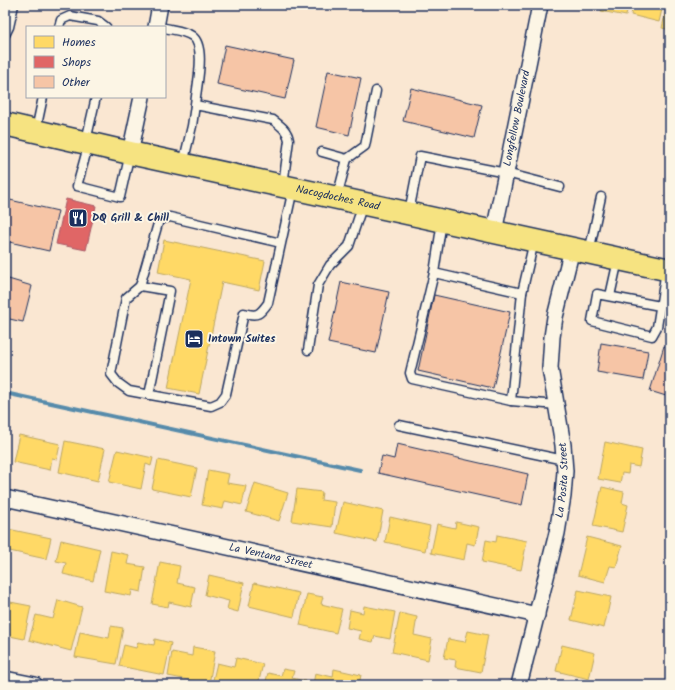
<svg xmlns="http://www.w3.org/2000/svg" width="675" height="690" viewBox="0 0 675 690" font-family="Kalam,sans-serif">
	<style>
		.homes { fill: #ffd966; stroke: #bba664 }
		.shops { fill: #e06666; stroke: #a55664 }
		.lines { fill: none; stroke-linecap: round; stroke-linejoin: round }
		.stream { stroke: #568bab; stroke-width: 4 }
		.building { fill: #f6c5a6; stroke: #1b2f5e }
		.lane-casing { stroke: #1b2f5e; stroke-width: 11 }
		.street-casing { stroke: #1b2f5e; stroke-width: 18 }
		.primary-casing { stroke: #1b2f5e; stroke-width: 25 }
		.lane { stroke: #fcf5e5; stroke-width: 8 }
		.street { stroke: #fcf5e5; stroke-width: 15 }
		.primary { stroke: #f6e381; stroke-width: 22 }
		.labels { text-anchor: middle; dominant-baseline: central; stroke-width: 4; stroke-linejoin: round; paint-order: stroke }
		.street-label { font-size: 11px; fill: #1b2f5e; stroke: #fcf5e5 }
		.poi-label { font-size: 11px; font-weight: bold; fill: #1b2f5e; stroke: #fcf5e5; text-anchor: start }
	</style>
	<rect width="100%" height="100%" fill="#fae7d2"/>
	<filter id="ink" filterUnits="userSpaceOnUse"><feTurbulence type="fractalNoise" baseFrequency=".025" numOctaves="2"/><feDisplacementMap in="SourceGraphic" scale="8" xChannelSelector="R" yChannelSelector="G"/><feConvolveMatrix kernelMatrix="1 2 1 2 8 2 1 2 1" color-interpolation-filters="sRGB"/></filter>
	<g filter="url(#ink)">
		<g class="homes">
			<polygon points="602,5 628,5 626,16 601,11"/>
			<polygon points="633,5 663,5 659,22 631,15"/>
			<polygon points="667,5 670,5 670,30 662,28"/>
			<polygon points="164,240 265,261 259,290 222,282 199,394 168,388 191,279 158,272"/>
			<polygon points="19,435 60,444 57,459 52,458 50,470 13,462"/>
			<polygon points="65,441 105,449 98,481 59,472"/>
			<polygon points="605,442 642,450 639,467 629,465 628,474 622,473 620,483 598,479"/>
			<polygon points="117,450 153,458 151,466 146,464 141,489 109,482"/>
			<polygon points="158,460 197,468 191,497 152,489"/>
			<polygon points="208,470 229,474 227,483 246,486 242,505 225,501 223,509 202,505"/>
			<polygon points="255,483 288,493 279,521 246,512"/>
			<polygon points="602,487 624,492 622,503 628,505 622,532 593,526"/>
			<polygon points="297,489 322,492 321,500 335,502 332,527 292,521"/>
			<polygon points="343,502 383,511 377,542 336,533"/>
			<polygon points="390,517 430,526 425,551 385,542"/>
			<polygon points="456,522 479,527 475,545 467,543 464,560 431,553 437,524 455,528"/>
			<polygon points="8,529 51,538 46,559 5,550"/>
			<polygon points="497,535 527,541 521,570 482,562 486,540 496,542"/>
			<polygon points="587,537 622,546 616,567 610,566 605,582 578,575"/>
			<polygon points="61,540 100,549 93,581 63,574 66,563 56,561"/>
			<polygon points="111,551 129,555 127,564 145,567 141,592 132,590 131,596 104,591"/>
			<polygon points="160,562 180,566 177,583 195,587 191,607 169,602 168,607 152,604"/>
			<polygon points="209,575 244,583 238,612 227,609 229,601 205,595"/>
			<polygon points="254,583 299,593 294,617 249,606"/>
			<polygon points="578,590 611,597 604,628 571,620"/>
			<polygon points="307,594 323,597 321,604 342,609 336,633 300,625"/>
			<polygon points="58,600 82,607 71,651 29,640 36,615 53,619"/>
			<polygon points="5,601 31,606 24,639 5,635"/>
			<polygon points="364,606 395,612 390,639 375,636 373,642 359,639 361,631 347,628 350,610 363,613"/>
			<polygon points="400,613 417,617 414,635 432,639 428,660 392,652"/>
			<polygon points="111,626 123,628 116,664 75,657 80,632 109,638"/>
			<polygon points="468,631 488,635 481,672 455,667 456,660 444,658 448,639 465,642"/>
			<polygon points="155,639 171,643 164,675 119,666 124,645 136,648 138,642 154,645"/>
			<polygon points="562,645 595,653 589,679 556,671"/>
			<polygon points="193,647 215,651 209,684 168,676 172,652 192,656"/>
			<polygon points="236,658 263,664 258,685 218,685 212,684 217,663 234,667"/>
			<polygon points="283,669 294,671 292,678 305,681 304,685 265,685 268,673 281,676"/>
			<polygon points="334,669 361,675 359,685 313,685 315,673 333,677"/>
		</g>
		<polygon class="shops" points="66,199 96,206 86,250 56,244"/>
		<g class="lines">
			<polyline class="stream" points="5,393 360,470"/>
		</g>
		<g class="building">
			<polygon points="225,45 294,60 285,99 217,84"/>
			<polygon points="328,71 361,78 349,135 316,127"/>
			<polygon points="411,88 482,105 474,138 403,121"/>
			<polygon points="10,200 58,211 49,251 5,241 5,223"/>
			<polygon points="5,278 32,286 23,322 5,318"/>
			<polygon points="341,282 389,292 376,353 328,343"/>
			<polygon points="434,295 510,312 493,388 418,371"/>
			<polygon points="601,343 648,351 643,380 597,372"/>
			<polygon points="664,346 670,348 670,383 666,396 650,391"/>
			<polygon points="397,444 528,474 522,505 378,473 382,456 394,459"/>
		</g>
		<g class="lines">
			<g class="lane-casing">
				<g id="lane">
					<polyline points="59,27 61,20 70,16 98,21 106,27"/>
					<path d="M165,28c8,2 20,3 27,8 15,10 4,53 3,69"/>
					<polyline points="5,35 9,27 14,5"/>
					<polyline points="36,130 43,97"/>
					<polyline points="86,141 96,97"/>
					<polyline points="89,143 77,186 120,197 130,153"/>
					<polyline points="322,152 347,159"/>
					<path d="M183,164l9,-38 3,-21 78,15c8,6 14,10 16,20l-6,45"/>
					<polyline points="337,197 347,159 365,146 376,91"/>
					<polyline points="409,212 420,156 506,173 560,187"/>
					<polyline points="442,221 434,273 522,293"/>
					<polyline points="534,241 522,293 511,401 557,405"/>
					<path d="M281,243l-111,-26 -11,3 -19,66 -14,12 -15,76 7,9 11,8 82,15 9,-4 6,-8 18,-81c14,4 16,1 24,-10l25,-114"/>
					<polyline points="589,252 601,197"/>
					<polyline points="434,273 410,373 412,379 511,401"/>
					<polyline points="140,286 170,291 149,395"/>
					<polyline points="610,296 618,260"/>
					<polyline points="660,306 597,294 592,321 652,336 657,327 666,270"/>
					<polyline points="308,350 318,285 330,265 349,246 363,204"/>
					<polyline points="399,425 564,460"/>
				</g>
			</g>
			<g class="street-casing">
				<g id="street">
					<polyline points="156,27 160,5"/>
					<polyline points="130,153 142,97"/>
					<path id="s1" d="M494,232l46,-227"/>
					<path id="s2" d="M5,498l532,117"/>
					<polyline points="5,679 35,685"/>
					<path id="s3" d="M519,685l38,-152 6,-37 2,-25 -2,-26 -13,-77 2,-31 3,-20 17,-68"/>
				</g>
			</g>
			<g class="primary-casing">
				<g id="primary">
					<path id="s4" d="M5,124l125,29 540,117"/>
				</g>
			</g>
			<use href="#lane" class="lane"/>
			<use href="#street" class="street"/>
			<use href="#primary" class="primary"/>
		</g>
	</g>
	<defs>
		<g id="restaurant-square" transform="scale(1)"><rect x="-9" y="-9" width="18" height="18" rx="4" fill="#1b2f5e" stroke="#fcf5e5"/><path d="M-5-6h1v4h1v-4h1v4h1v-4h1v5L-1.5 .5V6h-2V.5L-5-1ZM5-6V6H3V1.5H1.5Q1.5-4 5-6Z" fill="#fff"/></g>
		<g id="hotel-square" transform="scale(1)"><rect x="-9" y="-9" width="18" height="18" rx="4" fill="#1b2f5e" stroke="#fcf5e5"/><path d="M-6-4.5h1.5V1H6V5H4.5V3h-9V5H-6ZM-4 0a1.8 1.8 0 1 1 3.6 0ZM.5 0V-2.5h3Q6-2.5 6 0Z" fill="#fff"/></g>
	</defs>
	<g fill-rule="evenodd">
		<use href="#restaurant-square" x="78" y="218"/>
		<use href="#hotel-square" x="194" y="339"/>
	</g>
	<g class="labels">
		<g class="street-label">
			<text stroke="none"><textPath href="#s1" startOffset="116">Longfellow Boulevard</textPath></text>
			<text stroke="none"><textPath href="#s4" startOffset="341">Nacogdoches Road</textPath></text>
			<text stroke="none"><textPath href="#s3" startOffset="210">La Posita Street</textPath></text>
			<text stroke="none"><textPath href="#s2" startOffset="272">La Ventana Street</textPath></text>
		</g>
		<g class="poi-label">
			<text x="92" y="218">DQ Grill &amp; Chill</text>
			<text x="208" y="339">Intown Suites</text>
		</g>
	</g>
	<rect width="675" height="690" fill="none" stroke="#fcf5e5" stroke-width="20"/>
	<rect x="10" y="10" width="655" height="670" fill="none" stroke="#1b2f5e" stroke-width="1.5" filter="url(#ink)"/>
	<rect x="26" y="26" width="140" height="72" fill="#fcf5e5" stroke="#a2a6af"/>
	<rect x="34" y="36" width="20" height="12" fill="#ffd966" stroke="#a2a6af"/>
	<text x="62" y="46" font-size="12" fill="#1b2f5e">Homes</text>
	<rect x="34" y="56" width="20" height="12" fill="#e06666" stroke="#a2a6af"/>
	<text x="62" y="66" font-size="12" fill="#1b2f5e">Shops</text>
	<rect x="34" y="76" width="20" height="12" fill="#f6c5a6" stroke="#a2a6af"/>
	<text x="62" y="86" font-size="12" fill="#1b2f5e">Other</text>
</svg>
